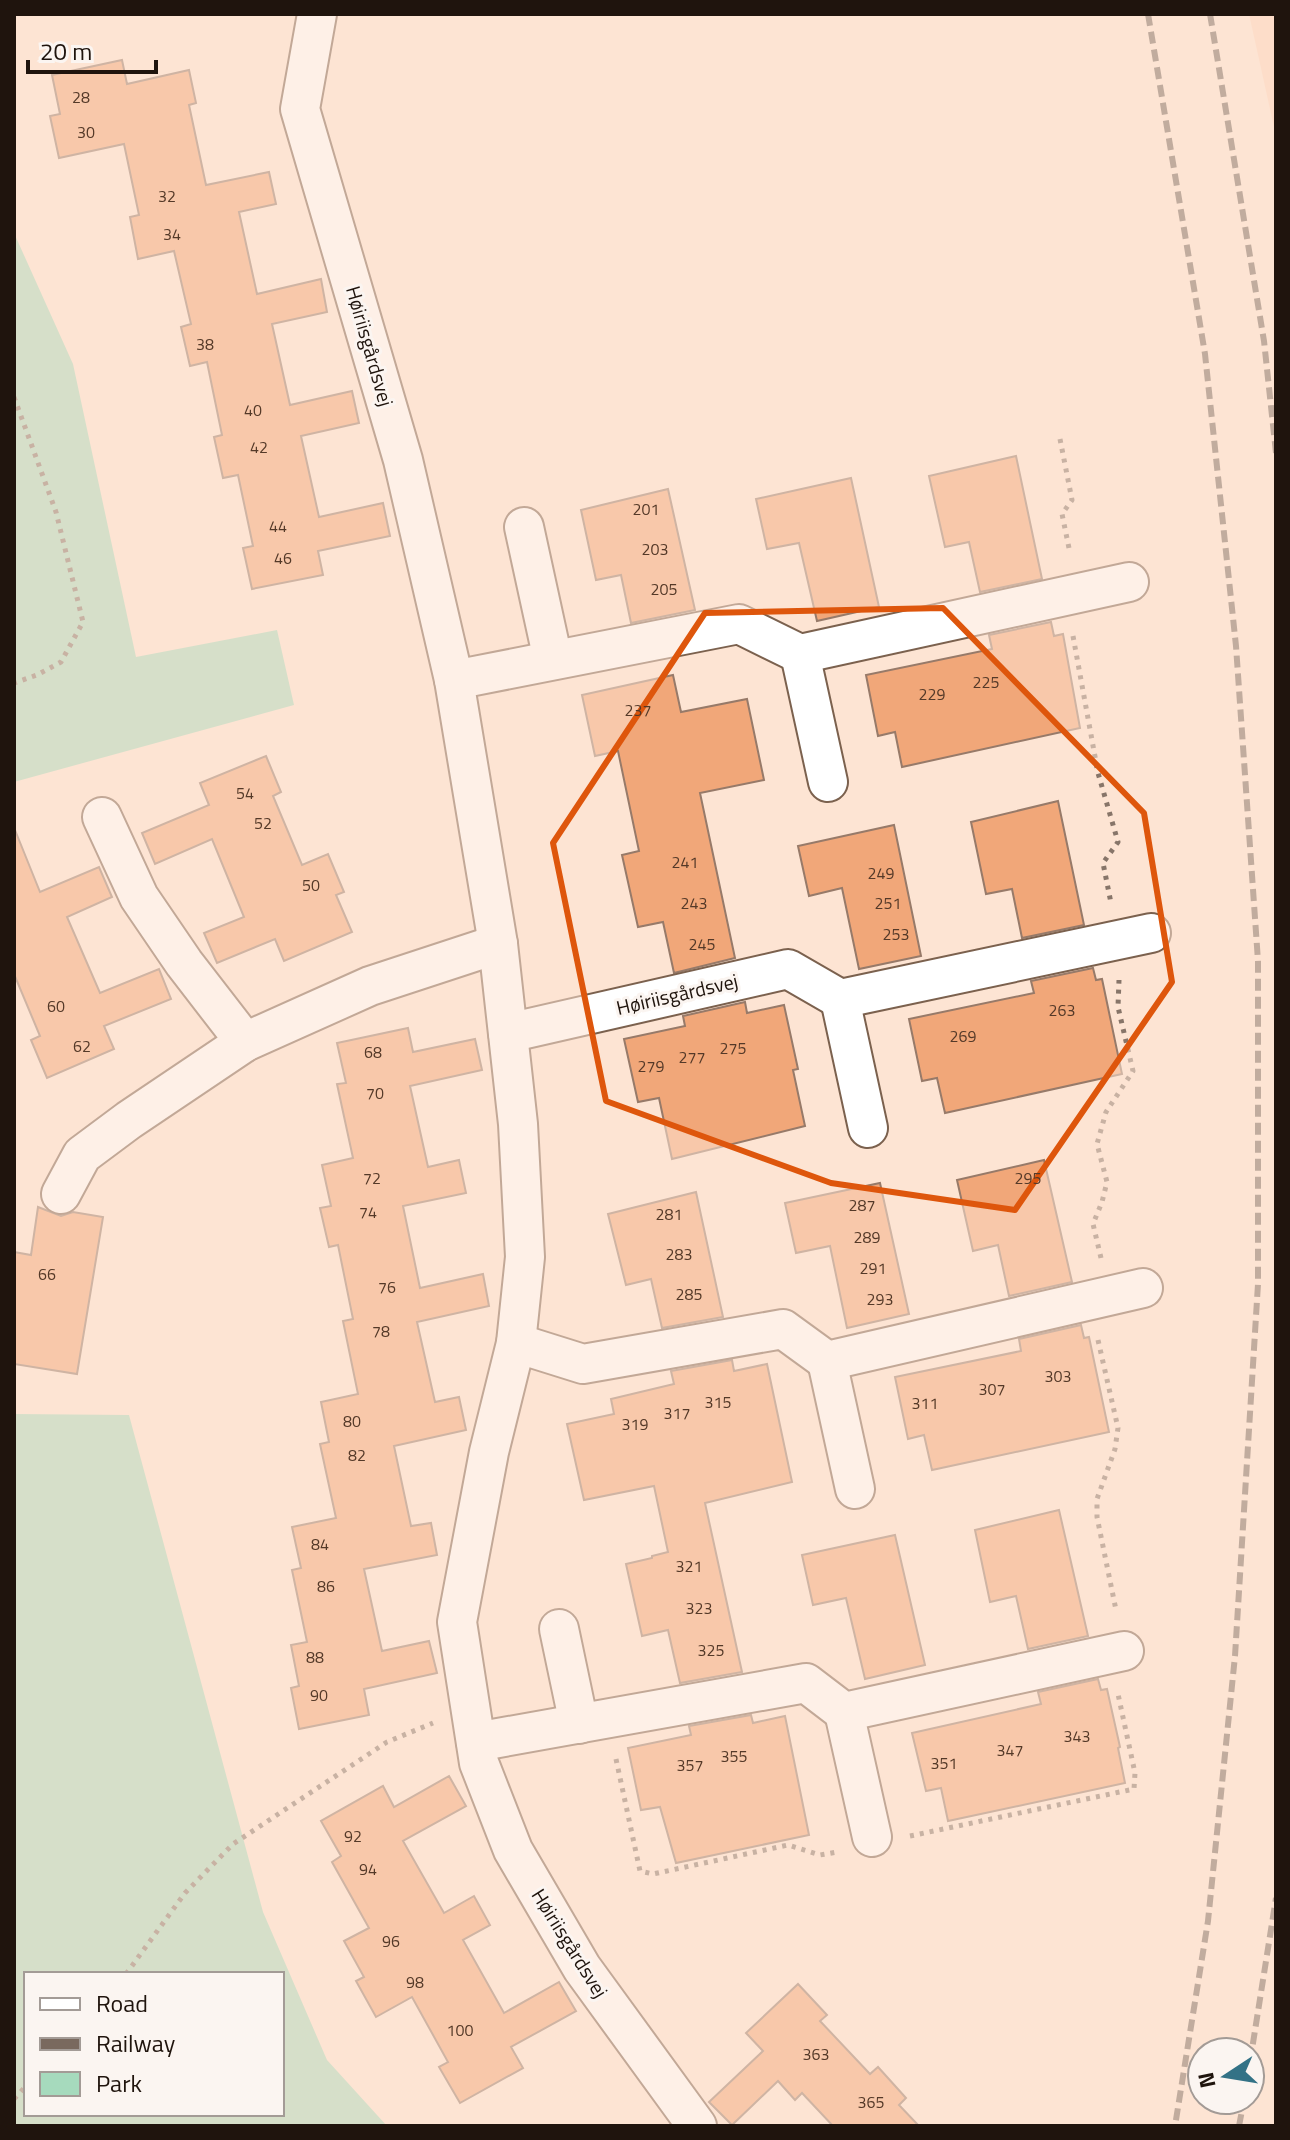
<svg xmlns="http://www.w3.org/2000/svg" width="1290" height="2140" viewBox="0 0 1290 2140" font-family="'Titillium Web',sans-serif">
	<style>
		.built { fill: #fcd6bc }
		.green { fill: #a6dabd; fill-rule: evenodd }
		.building { fill: #f1a779; stroke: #977a69; stroke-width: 2 }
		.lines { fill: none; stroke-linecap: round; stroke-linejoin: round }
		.street-casing { stroke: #7b614e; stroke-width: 42 }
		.path { stroke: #877569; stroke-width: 5; stroke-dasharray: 4 6; stroke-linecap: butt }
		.street { stroke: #fff; stroke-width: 38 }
		.rail { stroke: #79695e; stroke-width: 6; stroke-dasharray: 12 6; stroke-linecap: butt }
		.marked { fill: none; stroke: #de560c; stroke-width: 6; stroke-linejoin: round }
		.labels { text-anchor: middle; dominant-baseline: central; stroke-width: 6; stroke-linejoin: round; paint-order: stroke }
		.number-label { font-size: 16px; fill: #543928 }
		.street-label { font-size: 20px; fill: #1f140d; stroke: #fbf5f1 }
	</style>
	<rect width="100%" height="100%" fill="#fde4d3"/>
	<polygon class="built" points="1249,14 1276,14 1276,136"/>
	<g class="green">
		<polygon points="14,233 73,364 136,657 277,630 294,705 14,782"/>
		<path d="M14,1414l115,1 134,497 64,148 60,66h-373zM26,1974h256v140h-256z"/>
	</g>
	<g class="building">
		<polygon points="122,60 127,84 189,70 196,103 189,105 206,185 269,172 276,204 239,212 257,294 321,279 327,312 272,324 290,405 352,391 359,423 301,436 319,517 383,503 390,536 318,551 323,575 252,589 243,548 253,546 238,475 223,478 214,437 222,435 207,362 190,366 181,327 191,324 174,251 138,259 130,217 139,215 124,144 59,158 50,116 60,114 52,75"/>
		<polygon points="1016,456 1042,579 980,592 969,542 945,547 929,476"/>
		<polygon points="851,478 879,607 817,621 799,543 767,549 756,499"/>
		<polygon points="668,489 695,610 631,623 621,575 596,580 581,510"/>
		<polygon points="1051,622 1054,636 1063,634 1080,728 902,767 895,732 878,736 866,675 992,649 989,635"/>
		<polygon points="673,675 681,712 747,699 764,780 700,793 735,958 674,973 663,922 638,927 622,855 639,851 618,751 595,756 582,695"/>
		<polygon points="266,756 281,792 273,796 302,865 328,854 344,892 336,895 352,932 284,961 275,939 217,963 204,933 244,917 212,839 155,864 142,833 209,805 200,783"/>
		<polygon points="1058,801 1084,925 1022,938 1012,889 986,894 971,822"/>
		<polygon points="894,825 921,956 859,969 842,888 809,896 798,846"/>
		<polygon points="15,830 40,892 99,867 112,897 67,917 100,993 159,969 171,999 104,1026 114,1049 47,1078 31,1040 40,1036 14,974"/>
		<polygon points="1093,968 1096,980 1102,979 1122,1074 945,1113 937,1078 922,1081 909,1019 1034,993 1031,981"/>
		<polygon points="745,1002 747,1013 784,1005 798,1069 793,1070 805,1126 672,1159 659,1098 638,1102 624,1039 685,1026 683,1016"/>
		<polygon points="408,1028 413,1052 475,1039 482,1070 410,1086 428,1167 459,1160 466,1193 403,1206 420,1288 483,1274 489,1306 417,1322 435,1402 459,1397 466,1430 394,1446 411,1526 431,1523 437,1555 364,1569 382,1651 429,1641 437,1673 364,1689 369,1715 299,1729 291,1688 299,1686 291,1645 307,1642 292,1570 301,1568 292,1527 336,1518 320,1444 329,1442 321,1402 358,1394 343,1321 353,1319 338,1245 329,1247 320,1208 331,1206 322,1165 353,1158 337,1084 346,1083 337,1043"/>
		<polygon points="1044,1160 1072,1282 1009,1296 998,1245 973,1251 957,1180"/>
		<polygon points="880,1183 909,1314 847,1328 830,1246 796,1253 785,1203"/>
		<polygon points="696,1192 723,1317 662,1328 651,1279 626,1285 608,1214"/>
		<polygon points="38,1207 61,1216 73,1212 103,1217 77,1374 14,1364 14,1252 31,1255"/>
		<polygon points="1081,1325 1084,1338 1089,1337 1109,1432 932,1470 924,1435 908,1439 895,1377 1021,1351 1019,1339"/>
		<polygon points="732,1360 734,1371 767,1364 792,1482 705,1503 742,1672 680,1683 668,1630 642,1636 626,1564 652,1558 652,1556 668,1552 654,1486 584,1500 567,1424 614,1414 611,1399 674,1384 671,1371"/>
		<polygon points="1059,1510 1088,1636 1028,1649 1016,1596 990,1602 975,1530"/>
		<polygon points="895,1535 925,1665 865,1679 846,1598 813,1605 802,1555"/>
		<polygon points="1098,1679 1101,1690 1107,1689 1120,1747 1118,1748 1125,1783 948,1821 941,1788 926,1791 912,1733 1041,1704 1038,1692"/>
		<polygon points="751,1715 753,1723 785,1716 809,1835 676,1863 660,1807 641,1810 628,1748 691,1735 689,1726"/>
		<polygon points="449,1776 466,1806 403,1841 444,1913 474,1896 490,1925 463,1940 504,2013 559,1982 576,2011 511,2047 523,2068 460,2103 439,2067 448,2062 412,1997 376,2017 356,1981 364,1977 344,1941 369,1928 332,1862 341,1856 321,1821 383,1786 394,1807"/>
		<polygon points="798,1984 827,2015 820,2021 870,2074 878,2067 906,2098 899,2105 919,2126 833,2126 802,2093 795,2100 778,2081 732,2125 709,2102 763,2051 746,2033"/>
	</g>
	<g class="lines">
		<g class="street-casing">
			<g id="street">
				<polyline points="317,14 300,109 403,460 454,680 498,944 518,1124 525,1257 516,1343 489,1452 457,1622 479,1763 513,1850 582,1968 697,2126"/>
				<polyline points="524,527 553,660"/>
				<polyline points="800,654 828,782"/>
				<polyline points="454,680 739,624 800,654 1129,582"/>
				<polyline points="102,817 139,897 184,963 245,1042"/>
				<polyline points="840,999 868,1128"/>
				<polyline points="508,1033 788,969 840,999 1151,933"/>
				<polyline points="61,1194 82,1155 129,1120 245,1042 370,986 498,944"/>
				<polyline points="516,1343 583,1364 783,1329 827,1361 1143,1288"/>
				<polyline points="827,1361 855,1489"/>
				<polyline points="559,1629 579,1724"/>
				<polyline points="844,1712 872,1837"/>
				<polyline points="476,1742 806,1683 844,1712 1124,1651"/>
			</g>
		</g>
		<g class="path">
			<polyline points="14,397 56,512 83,622 61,662 37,675 14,683"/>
			<polyline points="1060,439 1072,500 1062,514 1070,553"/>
			<polyline points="1073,636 1098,773 1118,842 1103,863 1111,903"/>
			<polyline points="1101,1258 1093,1224 1102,1202 1107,1182 1097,1144 1106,1112 1133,1071 1118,1007 1119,980"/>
			<polyline points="1098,1340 1118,1428 1115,1449 1097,1499 1097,1517 1116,1610"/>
			<polyline points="616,1759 640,1871 653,1874 788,1845 820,1855 837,1852"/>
			<polyline points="910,1836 1134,1789 1135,1773 1118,1694"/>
			<polyline points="126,1974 185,1893 233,1844 387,1742 433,1723"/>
			<polyline points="14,2099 26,2086"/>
		</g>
		<use href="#street" class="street"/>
		<g class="rail">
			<polyline points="1148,14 1205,354 1236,646 1258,961 1258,1284 1235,1656 1208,1921 1175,2126"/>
			<polyline points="1210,14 1264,341 1276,453"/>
			<polyline points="1250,2062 1276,1898"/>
			<polyline points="1239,2126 1244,2100"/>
		</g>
	</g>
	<path d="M0 0H1290V2140H0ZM943,608l201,205 28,169 -157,228 -184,-27 -225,-82 -53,-258 152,-230z" fill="#fde4d3" fill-opacity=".55" fill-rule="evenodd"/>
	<path class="marked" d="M943,608l201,205 28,169 -157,228 -184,-27 -225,-82 -53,-258 152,-230z"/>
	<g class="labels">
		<g class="number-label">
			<text x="81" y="97">28</text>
			<text x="86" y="132">30</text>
			<text x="167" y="196">32</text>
			<text x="172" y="234">34</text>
			<text x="205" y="344">38</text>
			<text x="253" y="410">40</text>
			<text x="259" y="447">42</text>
			<text x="646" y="509">201</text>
			<text x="278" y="526">44</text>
			<text x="655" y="549">203</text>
			<text x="283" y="558">46</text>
			<text x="664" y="589">205</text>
			<text x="986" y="682">225</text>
			<text x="932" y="694">229</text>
			<text x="638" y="710">237</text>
			<text x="245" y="793">54</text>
			<text x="263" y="823">52</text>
			<text x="685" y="862">241</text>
			<text x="881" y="873">249</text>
			<text x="311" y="885">50</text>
			<text x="694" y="903">243</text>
			<text x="888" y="903">251</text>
			<text x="896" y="934">253</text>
			<text x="702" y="944">245</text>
			<text x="56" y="1006">60</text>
			<text x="1062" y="1010">263</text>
			<text x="963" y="1036">269</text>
			<text x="82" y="1046">62</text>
			<text x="733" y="1048">275</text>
			<text x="373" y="1052">68</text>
			<text x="692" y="1057">277</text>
			<text x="651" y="1066">279</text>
			<text x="375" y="1093">70</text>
			<text x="372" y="1178">72</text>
			<text x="1028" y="1178">295</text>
			<text x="862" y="1205">287</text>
			<text x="368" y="1212">74</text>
			<text x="669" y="1214">281</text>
			<text x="867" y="1237">289</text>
			<text x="679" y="1254">283</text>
			<text x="873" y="1268">291</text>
			<text x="47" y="1274">66</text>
			<text x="387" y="1287">76</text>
			<text x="689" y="1294">285</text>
			<text x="880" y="1299">293</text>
			<text x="381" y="1331">78</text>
			<text x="1058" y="1376">303</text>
			<text x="992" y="1389">307</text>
			<text x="718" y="1402">315</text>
			<text x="925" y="1403">311</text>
			<text x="677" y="1413">317</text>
			<text x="352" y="1421">80</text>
			<text x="635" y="1424">319</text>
			<text x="357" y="1455">82</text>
			<text x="320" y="1544">84</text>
			<text x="689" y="1566">321</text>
			<text x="326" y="1586">86</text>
			<text x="699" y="1608">323</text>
			<text x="711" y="1650">325</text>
			<text x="315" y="1657">88</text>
			<text x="319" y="1695">90</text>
			<text x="1077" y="1736">343</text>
			<text x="1010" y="1750">347</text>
			<text x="734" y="1756">355</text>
			<text x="944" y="1763">351</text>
			<text x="690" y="1765">357</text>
			<text x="353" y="1836">92</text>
			<text x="368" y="1869">94</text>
			<text x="391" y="1941">96</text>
			<text x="415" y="1982">98</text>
			<text x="460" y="2030">100</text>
			<text x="816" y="2054">363</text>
			<text x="871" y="2102">365</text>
		</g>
		<g class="street-label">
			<text transform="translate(370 346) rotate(74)">Høiriisgårdsvej</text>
			<text transform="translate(677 994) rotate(-13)">Høiriisgårdsvej</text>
			<text transform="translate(570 1943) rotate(58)">Høiriisgårdsvej</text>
		</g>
	</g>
	<rect width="1290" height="2140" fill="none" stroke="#1f140d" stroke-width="32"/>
	<rect x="24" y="1972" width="260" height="144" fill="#fbf5f1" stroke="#a39b96" stroke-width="2"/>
	<rect x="40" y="1998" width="40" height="12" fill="#ffffff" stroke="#a39b96" stroke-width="2"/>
	<text x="96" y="2012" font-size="24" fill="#1f140d">Road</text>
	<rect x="40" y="2038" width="40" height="12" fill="#79695e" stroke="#a39b96" stroke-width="2"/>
	<text x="96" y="2052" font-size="24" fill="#1f140d">Railway</text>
	<rect x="40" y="2072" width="40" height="24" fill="#a6dabd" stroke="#a39b96" stroke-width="2"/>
	<text x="96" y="2092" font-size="24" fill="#1f140d">Park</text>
	<g transform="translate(1226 2076) rotate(258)"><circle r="38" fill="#fbf5f1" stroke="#a39b96" stroke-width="2"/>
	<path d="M0-6L14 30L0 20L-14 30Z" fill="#337286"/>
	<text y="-12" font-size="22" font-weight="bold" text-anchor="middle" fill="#1f140d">N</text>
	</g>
	<path d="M28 60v12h128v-12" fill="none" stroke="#1f140d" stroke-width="4"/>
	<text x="40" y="60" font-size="24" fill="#1f140d" stroke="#fbf5f1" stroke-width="6" paint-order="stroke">20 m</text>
</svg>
